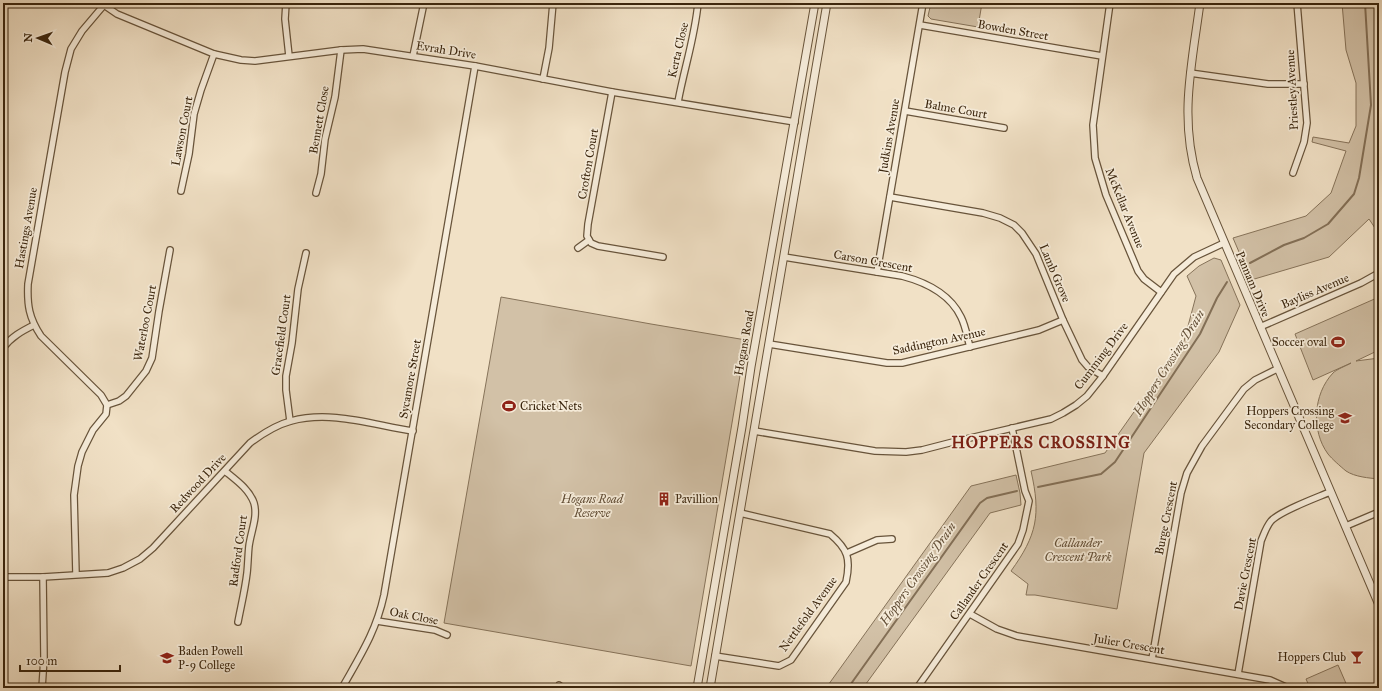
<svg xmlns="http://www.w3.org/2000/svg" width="1382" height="691" viewBox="0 0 1382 691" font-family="'IM FELL Great Primer',serif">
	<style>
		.park { fill: #d2c1a7; stroke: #86735a }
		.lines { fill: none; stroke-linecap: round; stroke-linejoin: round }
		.stream { stroke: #836f56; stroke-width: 2 }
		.minor-casing { stroke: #68543b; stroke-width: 8 }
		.tertiary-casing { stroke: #68543b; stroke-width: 9 }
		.minor { stroke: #f6ecda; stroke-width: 5.5 }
		.tertiary { stroke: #f6ecda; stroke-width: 7 }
		.labels { text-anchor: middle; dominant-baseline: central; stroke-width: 3.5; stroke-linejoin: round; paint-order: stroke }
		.street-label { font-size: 12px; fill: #3a250d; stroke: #f6ecda }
		.poi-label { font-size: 12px; fill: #3a250d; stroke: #f6ecda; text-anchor: end }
		.park-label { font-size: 12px; font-style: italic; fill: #604c34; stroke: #f6ecda }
		.water-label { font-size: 13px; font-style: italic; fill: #645038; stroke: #f6ecda }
		.district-label { font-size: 16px; font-weight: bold; letter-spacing: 1px; fill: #7a1f14; stroke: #f6ecda }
	</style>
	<rect width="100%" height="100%" fill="#f1e1c6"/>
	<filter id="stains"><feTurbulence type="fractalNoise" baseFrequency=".005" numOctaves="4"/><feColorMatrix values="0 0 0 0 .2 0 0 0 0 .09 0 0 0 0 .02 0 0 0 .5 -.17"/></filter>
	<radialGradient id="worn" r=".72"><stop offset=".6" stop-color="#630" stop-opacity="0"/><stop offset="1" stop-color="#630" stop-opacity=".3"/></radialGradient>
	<g class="park">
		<polygon points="931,3 982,3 978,27 931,19 928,16"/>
		<polygon points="1342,3 1379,3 1379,234 1369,219 1329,257 1251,280 1233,238 1306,216 1331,193 1346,151 1312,142 1313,137 1349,143 1356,126 1356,83 1346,50"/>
		<path d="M1214,258l7,2 19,45 -21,47 -75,101 -27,156 -82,-14h-9l2,-11 -17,-13c26,-36 30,-56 20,-100l74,-18 79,-112 12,-45 -9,-20 12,-10z"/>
		<polygon points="501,297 651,324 746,340 691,666 444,623"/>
		<path d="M1379,297v53l-23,11 23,-3v121c-10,-1 -24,-2 -33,-8 -6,-5 -14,-12 -18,-17 -17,-23 -15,-60 5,-81 4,-4 13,-7 18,-10l-38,17 -18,-46z"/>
		<polygon points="1016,475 1020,493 1021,505 990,513 863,688 826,688 971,486"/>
		<polygon points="1338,665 1348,688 1310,688 1306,679"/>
	</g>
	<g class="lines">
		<g class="stream">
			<polyline points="1250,263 1284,245 1304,238 1328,224 1354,194 1359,178 1371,105 1365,3"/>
			<polyline points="1038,487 1101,474 1115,462 1200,334 1217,298 1227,282"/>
			<polyline points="848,688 980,503 987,498 1017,491"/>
		</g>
		<g class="minor-casing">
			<g id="minor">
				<polyline points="101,3 117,14 214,54 241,60 255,61 341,50 363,49 475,66 612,92 795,122"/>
				<polyline points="286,3 285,19 289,56"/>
				<polyline points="1110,3 1093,125 1095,158 1106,195 1138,271 1144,279 1161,292"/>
				<polyline points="920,25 1102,56"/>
				<polyline points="413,56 424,3"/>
				<polyline points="1190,73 1268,84 1304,84"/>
				<polyline points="543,79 549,48 553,3"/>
				<polyline points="612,92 588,224 587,236 591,243 598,246 663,257"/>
				<path d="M678,102c6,-33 17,-65 20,-99"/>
				<polyline points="905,111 1004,128"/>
				<polyline points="1293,173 1304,142 1307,123 1297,3"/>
				<polyline points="181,191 189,154 194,114 201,90 214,54"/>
				<polyline points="316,193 321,174 325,139 335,97 341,50"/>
				<polyline points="890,197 983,213 1000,218 1014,225 1022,233 1036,254 1063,320 1082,360 1088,367 1103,376"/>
				<polyline points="578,248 589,240"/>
				<path d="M784,257l118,19c23,6 48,18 59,41 5,10 6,20 9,30"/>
				<polyline points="877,272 923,3"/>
				<polyline points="1260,327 1361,283 1379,273"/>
				<polyline points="769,344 887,363 902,363 1039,330 1063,320"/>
				<path d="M3,348c8,-11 19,-17 31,-23"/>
				<polyline points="107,405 119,401 126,396 146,371 152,358 159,311 170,250"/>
				<polyline points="290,421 286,390 286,376 292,343 298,289 306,253"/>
				<polyline points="754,431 875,451 906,452 922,450 953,442 1051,419 1063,413 1076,405 1087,396 1103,376 1174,274 1194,257 1224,243"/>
				<path d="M225,471c11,9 24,18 29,32 4,14 -3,28 -5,43 -1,9 -1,18 -2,27 -2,17 -6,33 -9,49"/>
				<polyline points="1346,526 1379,512"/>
				<polyline points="847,553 877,540 892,539"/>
				<path d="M76,574l-2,-79 4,-29 4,-14 11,-22 13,-16 1,-9 -6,-10 -60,-59c-12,-18 -14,-31 -13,-52l37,-212 6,-23 11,-18 22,-26"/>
				<path d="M3,577h40l65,-4 15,-5 17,-9 13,-11 97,-105c12,-9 26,-18 41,-22 40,-11 82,4 122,10"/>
				<polyline points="970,614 997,629 1017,636 1270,680 1288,688"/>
				<polyline points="377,621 435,630 447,635"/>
				<path d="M715,656l64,10 12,-6 55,-78c5,-23 2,-33 -16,-48l-90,-21"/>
				<polyline points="1152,659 1181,493 1187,473 1202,446 1244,389 1255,380 1277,369"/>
				<path d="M1238,674l23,-133c3,-7 5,-14 10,-20 9,-10 45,-23 59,-29"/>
				<polyline points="42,688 44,658 43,577"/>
				<path d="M342,688c18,-32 34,-56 42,-93l91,-529"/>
				<polyline points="558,688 559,685"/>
				<polyline points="917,688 1018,544 1023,530 1029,501 1025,491 1012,428"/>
			</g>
		</g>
		<g class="tertiary-casing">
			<g id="tertiary">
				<path d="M1200,3c-8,61 -21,114 -3,175l182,427"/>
				<polyline points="697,688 742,427 751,367 815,3"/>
				<polyline points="710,688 827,3"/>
			</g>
		</g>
		<use href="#minor" class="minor"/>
		<use href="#tertiary" class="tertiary"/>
	</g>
	<defs>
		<g id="stadium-bare" transform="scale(1.08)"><path d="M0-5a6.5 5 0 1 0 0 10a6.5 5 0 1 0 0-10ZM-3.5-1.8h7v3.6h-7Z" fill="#8f2418" stroke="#f6ecda" stroke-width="2.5" paint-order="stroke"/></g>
		<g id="school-bare" transform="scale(1.08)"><path d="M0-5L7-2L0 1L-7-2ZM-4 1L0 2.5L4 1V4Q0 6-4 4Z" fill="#8f2418" stroke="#f6ecda" stroke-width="2.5" paint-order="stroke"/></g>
		<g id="building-bare" transform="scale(1.08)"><path d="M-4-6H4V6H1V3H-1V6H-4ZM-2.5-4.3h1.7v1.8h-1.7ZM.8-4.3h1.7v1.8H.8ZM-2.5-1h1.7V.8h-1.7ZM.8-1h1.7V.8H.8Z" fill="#8f2418" stroke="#f6ecda" stroke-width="2.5" paint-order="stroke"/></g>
		<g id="bar-bare" transform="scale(1.08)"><path d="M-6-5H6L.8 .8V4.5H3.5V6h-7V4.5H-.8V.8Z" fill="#8f2418" stroke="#f6ecda" stroke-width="2.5" paint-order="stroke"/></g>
	</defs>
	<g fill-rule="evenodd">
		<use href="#stadium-bare" x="1338" y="342"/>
		<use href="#stadium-bare" x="509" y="406"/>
		<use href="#school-bare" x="1345" y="418"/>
		<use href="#building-bare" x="664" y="499"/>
		<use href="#bar-bare" x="1357" y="657"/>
		<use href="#school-bare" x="167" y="658"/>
	</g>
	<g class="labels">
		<g class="street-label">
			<text transform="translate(1013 30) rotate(10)">Bowden Street</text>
			<text transform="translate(446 50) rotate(9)">Evrah Drive</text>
			<text transform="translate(678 50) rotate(-77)">Kerta Close</text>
			<text transform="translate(1292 90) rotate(-93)">Priestley Avenue</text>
			<text transform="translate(956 109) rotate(10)">Balme Court</text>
			<text transform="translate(319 120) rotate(-80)">Bennett Close</text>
			<text transform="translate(182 131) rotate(-79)">Lawson Court</text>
			<text transform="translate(889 136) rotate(-80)">Judkins Avenue</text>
			<text transform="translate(588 164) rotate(-80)">Crofton Court</text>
			<text transform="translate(1125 208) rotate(68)">McKellar Avenue</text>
			<text transform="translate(26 228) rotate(-80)">Hastings Avenue</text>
			<text transform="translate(873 261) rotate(10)">Carson Crescent</text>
			<text transform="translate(1055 273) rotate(67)">Lamb Grove</text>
			<text transform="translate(1253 284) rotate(67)">Pannam Drive</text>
			<text transform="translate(1315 291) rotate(-23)">Bayliss Avenue</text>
			<text transform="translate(145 323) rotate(-79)">Waterloo Court</text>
			<text transform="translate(281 335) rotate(-82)">Gracefield Court</text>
			<text transform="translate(939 341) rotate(-12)">Saddington Avenue</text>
			<text transform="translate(744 343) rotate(-80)">Hogans Road</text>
			<text transform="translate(1101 356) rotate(-53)">Cumming Drive</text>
			<text transform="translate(410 379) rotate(-80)">Sycamore Street</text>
			<text transform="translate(198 483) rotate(-47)">Redwood Drive</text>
			<text transform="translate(1166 518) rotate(-79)">Burge Crescent</text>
			<text transform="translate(238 551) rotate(-82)">Radford Court</text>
			<text transform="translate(1245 574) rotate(-79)">Davie Crescent</text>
			<text transform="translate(979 581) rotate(-55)">Callander Crescent</text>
			<text transform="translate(808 614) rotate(-54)">Nettlefold Avenue</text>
			<text transform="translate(414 616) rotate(11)">Oak Close</text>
			<text transform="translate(1129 644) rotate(10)">Julier Crescent</text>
		</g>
		<g class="poi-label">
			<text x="1327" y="342">Soccer oval</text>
			<text x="520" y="406" text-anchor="start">Cricket Nets</text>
			<text x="1334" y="411">Hoppers Crossing<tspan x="1334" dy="14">Secondary College</tspan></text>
			<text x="675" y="499" text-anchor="start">Pavillion</text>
			<text x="178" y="651" text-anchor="start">Baden Powell<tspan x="178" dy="14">P-9 College</tspan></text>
			<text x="1346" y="657">Hoppers Club</text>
		</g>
		<g class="park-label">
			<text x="592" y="499">Hogans Road<tspan x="592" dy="14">Reserve</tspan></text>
			<text x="1078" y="543">Callander<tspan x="1078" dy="14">Crescent Park</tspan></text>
		</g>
		<g class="water-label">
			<text transform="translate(1169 363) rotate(-58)">Hoppers Crossing Drain</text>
			<text transform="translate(918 574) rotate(-55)">Hoppers Crossing Drain</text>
		</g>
		<g class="district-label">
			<text x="1041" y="442">HOPPERS CROSSING</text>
		</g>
	</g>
	<rect width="1382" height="691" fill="none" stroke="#f1e1c6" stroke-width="16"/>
	<rect x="4" y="4" width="1374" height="683" fill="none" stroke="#3a250d" stroke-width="2"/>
	<rect x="8" y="8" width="1366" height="675" fill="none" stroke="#3a250d"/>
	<g transform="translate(38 38) rotate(272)" stroke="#f6ecda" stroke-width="3" paint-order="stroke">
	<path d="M0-3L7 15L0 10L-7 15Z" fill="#3a250d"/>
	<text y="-6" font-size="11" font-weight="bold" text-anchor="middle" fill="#3a250d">N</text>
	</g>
	<path d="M20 665v6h100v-6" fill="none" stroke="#3a250d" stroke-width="2"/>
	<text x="26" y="665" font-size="12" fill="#3a250d" stroke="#f6ecda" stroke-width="3" paint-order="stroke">100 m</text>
	<rect width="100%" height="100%" filter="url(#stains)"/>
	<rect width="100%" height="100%" fill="url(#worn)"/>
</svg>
